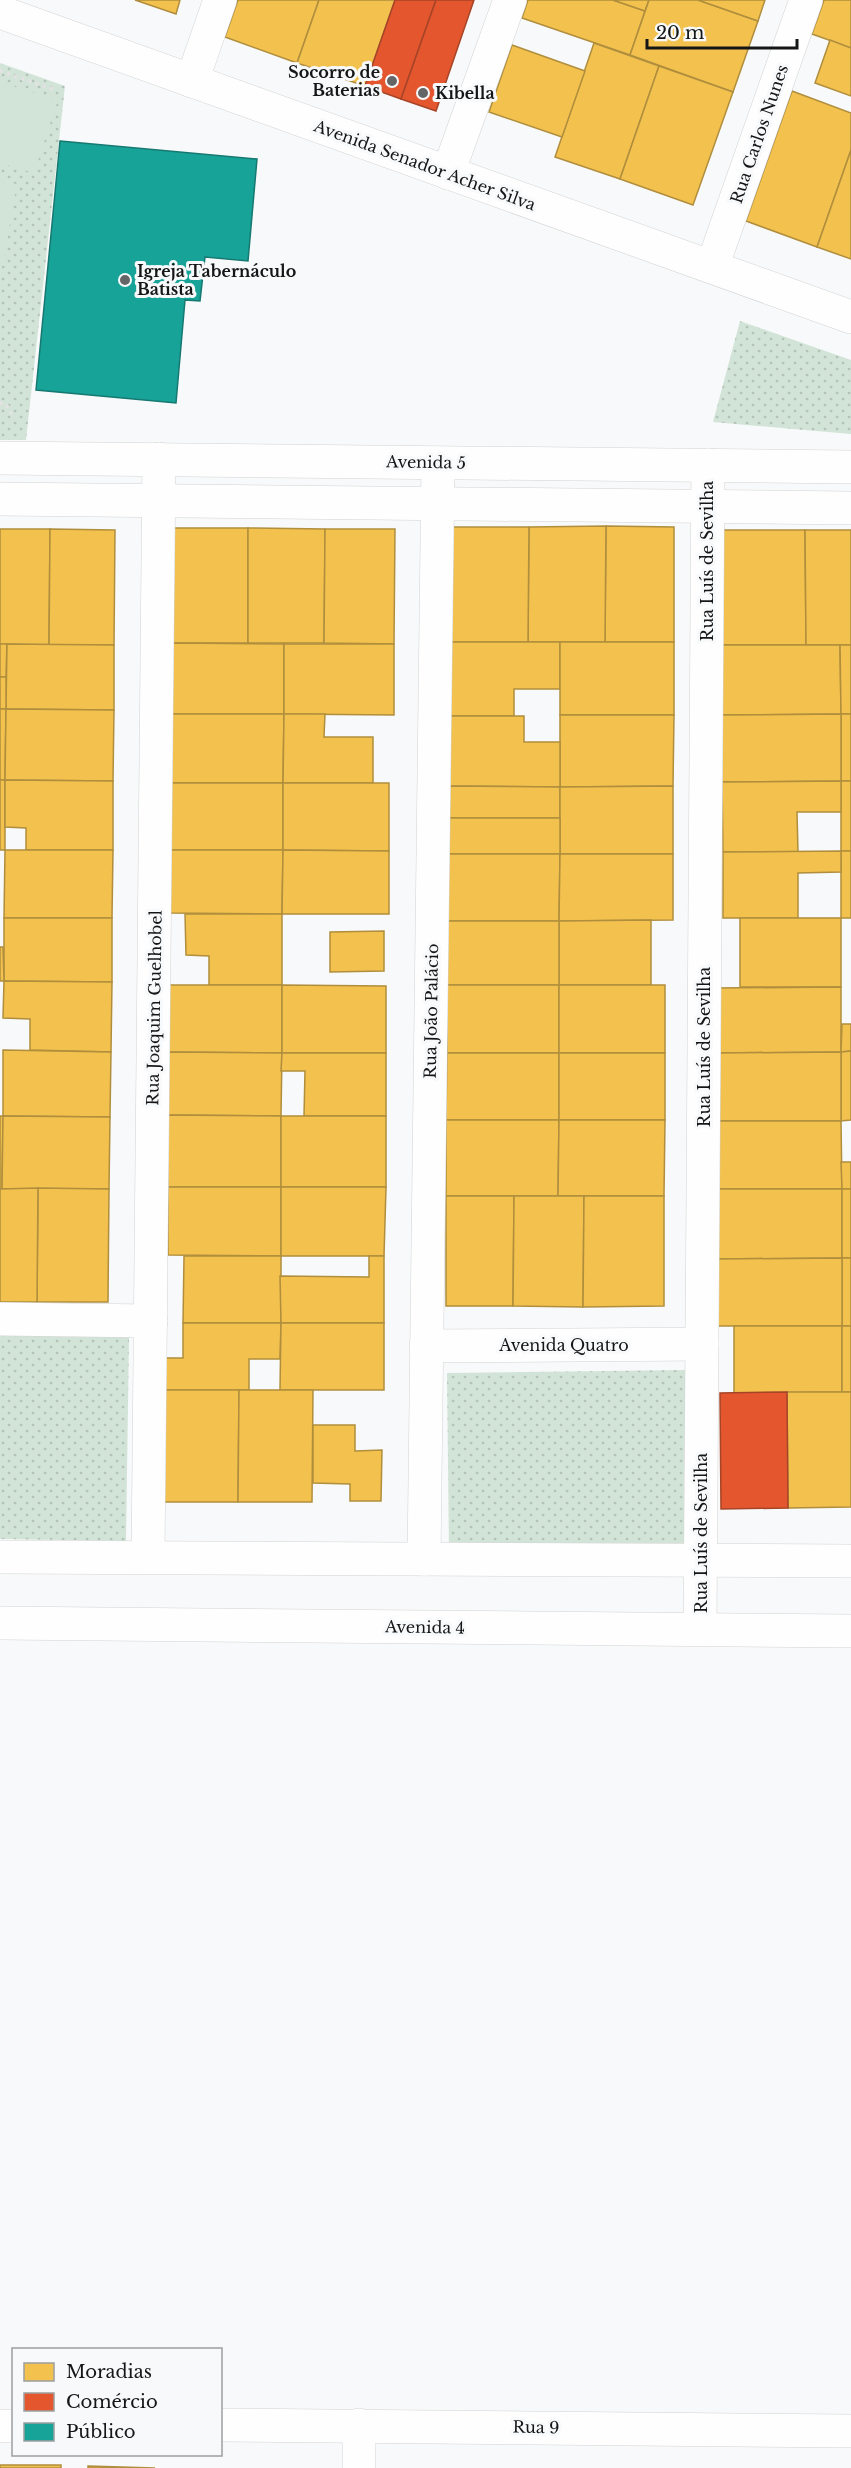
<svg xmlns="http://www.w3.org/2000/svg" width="851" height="2468" viewBox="0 0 851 2468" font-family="'Libre Baskerville',serif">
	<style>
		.green { fill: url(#green-dots) }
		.pitch { fill: #d2e4d7 }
		.homes { fill: #f2c14e; stroke: #b08e3d; stroke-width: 1.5 }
		.shops { fill: #e4572e; stroke: #a64427; stroke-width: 1.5 }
		.public { fill: #17a398; stroke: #167971; stroke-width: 1.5 }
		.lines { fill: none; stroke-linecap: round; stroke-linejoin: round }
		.minor-casing { stroke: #d2d3d4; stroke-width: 34 }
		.tertiary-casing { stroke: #d2d3d4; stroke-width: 34 }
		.secondary-casing { stroke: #d2d3d4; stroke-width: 34 }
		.path { stroke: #e2e2e2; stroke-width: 4; stroke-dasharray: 3 4.5; stroke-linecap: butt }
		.minor { stroke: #fefefe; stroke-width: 33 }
		.tertiary { stroke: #fefefe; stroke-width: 33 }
		.secondary { stroke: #fefefe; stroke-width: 33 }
		.poi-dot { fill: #646566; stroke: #f7f9fb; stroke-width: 2 }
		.labels { text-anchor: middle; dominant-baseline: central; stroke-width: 6; stroke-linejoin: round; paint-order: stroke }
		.poi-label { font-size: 16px; font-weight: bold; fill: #151616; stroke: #f7f9fb; text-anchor: start }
		.street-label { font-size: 16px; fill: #151616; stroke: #f7f9fb }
	</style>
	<defs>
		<pattern id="green-dots" width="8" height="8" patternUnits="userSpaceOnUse" patternTransform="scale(1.5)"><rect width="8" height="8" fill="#d2e4d7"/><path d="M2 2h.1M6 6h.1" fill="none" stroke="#b3c3b8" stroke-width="1.8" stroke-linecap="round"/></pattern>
	</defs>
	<rect width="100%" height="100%" fill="#f8f9fa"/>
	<g class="green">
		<polygon points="0,63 65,86 26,440 0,440"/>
		<polygon points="740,321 851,360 851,434 713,422"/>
		<polygon points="0,1336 129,1336 126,1541 0,1539"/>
		<polygon points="686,1370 687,1548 449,1551 447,1373"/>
	</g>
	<g class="pitch">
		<polygon points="0,82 58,100 34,173 0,163"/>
		<polygon points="0,181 17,184 0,279"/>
	</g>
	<g class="homes">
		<polygon points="135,0 180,0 176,14"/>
		<polygon points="238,0 319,0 297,63 225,37"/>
		<polygon points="319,0 395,0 365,86 297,63"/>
		<polygon points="528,0 613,0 645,11 630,55 522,18"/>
		<polygon points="613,0 649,0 645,11"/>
		<polygon points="649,0 698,0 758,21 733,92 630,55"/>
		<polygon points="698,0 765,0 758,21"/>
		<polygon points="824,0 851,0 851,48 812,34"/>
		<polygon points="830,40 851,48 851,96 815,83"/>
		<polygon points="594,43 659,66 620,179 555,157"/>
		<polygon points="512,45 585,71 562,137 489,112"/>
		<polygon points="659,66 733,92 693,205 620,179"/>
		<polygon points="792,91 851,113 851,150 817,247 746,221"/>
		<polygon points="851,150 851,259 817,247"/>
		<polygon points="606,526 674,527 674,642 605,642"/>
		<polygon points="606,526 605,642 528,642 529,527"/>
		<polygon points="449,527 529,527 528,642 449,642"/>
		<rect x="172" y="528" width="76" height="115"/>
		<polygon points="248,528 325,529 324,643 248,643"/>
		<polygon points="0,529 50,529 49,645 0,644"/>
		<polygon points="50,529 115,530 114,645 49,645"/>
		<polygon points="325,529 395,529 394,644 324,643"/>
		<polygon points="722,530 805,530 806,645 722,645"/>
		<polygon points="805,530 851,530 851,645 806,645"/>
		<polygon points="449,642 560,642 560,689 514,689 514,716 448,716"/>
		<rect x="560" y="642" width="114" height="73"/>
		<polygon points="172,643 284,644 284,714 171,714"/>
		<polygon points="0,644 7,644 6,677 0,677"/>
		<polygon points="7,644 114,645 114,710 6,709"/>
		<polygon points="284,644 394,644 394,715 284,714"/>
		<polygon points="722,645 840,645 841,714 722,715"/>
		<polygon points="840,645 851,645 851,714 841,714"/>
		<rect x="0" y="677" width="6" height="32"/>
		<polygon points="0,709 6,709 5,780 0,780"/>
		<polygon points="6,709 114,710 113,781 5,780"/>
		<polygon points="171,714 284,714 283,783 170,783"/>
		<polygon points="284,714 325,714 324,737 373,737 373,783 283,783"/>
		<rect x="841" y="714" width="10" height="67"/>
		<polygon points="841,714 841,781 722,782 722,715"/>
		<polygon points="560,715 674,715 673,786 560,787"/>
		<polygon points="448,716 524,716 524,742 560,742 560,787 448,786"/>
		<rect x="0" y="780" width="5" height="70"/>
		<polygon points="5,780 113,781 113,850 26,850 26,828 5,827"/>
		<rect x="841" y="781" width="10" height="70"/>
		<polygon points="841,781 841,812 797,812 798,852 723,852 722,782"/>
		<rect x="170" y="783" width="113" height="67"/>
		<polygon points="283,783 389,783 389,851 283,850"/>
		<polygon points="448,786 560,787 560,818 447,818"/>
		<polygon points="673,786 673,854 560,854 560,787"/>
		<rect x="447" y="818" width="113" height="36"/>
		<polygon points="5,850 113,850 112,918 4,918"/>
		<polygon points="170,850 283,850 282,914 169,913"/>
		<polygon points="283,850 389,851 389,914 282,914"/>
		<rect x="841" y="851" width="10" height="67"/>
		<polygon points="841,851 841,872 798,873 798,918 723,918 723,852"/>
		<polygon points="447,854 560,854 559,921 447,921"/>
		<polygon points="560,854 673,854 673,920 559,921"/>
		<polygon points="185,914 282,914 282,985 209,985 209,956 186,955"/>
		<polygon points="4,918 112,918 112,982 4,981"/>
		<rect x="740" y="918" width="101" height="69"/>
		<polygon points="651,920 651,985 559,985 559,921"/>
		<rect x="447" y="921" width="112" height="64"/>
		<polygon points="384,931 384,971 330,972 330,932"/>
		<polygon points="0,947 3,947 4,981 0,981"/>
		<polygon points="4,981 112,982 111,1052 30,1050 30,1019 3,1018"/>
		<polygon points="169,985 282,985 282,1053 169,1052"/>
		<polygon points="282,985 386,986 386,1053 282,1053"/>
		<rect x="447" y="985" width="112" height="68"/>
		<rect x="559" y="985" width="106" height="68"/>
		<polygon points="841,987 841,1052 716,1053 717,988"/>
		<polygon points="842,1024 851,1024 851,1051 841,1052"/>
		<polygon points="3,1050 111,1052 110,1117 3,1116"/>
		<polygon points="851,1051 851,1120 841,1121 841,1052"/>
		<polygon points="169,1052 282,1053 281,1116 168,1115"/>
		<polygon points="841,1052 841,1121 717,1121 716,1053"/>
		<polygon points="282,1053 386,1053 386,1116 304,1116 305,1071 281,1071"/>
		<polygon points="447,1053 559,1053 559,1120 446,1120"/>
		<rect x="559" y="1053" width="106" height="67"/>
		<polygon points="168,1115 281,1116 281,1187 168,1187"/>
		<polygon points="0,1116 3,1116 2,1189 0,1189"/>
		<polygon points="3,1116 110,1117 109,1189 2,1189"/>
		<rect x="281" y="1116" width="105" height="71"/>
		<polygon points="446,1120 559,1120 558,1196 446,1196"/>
		<polygon points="559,1120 665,1120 664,1196 558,1196"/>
		<polygon points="717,1121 841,1121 842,1189 718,1189"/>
		<polygon points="841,1162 851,1162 851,1189 842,1189"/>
		<polygon points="168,1187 281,1187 281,1256 168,1255"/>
		<polygon points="281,1187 386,1187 384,1256 281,1256"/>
		<polygon points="38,1188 109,1189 108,1302 37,1302"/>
		<polygon points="38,1188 37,1302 0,1302 0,1189"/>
		<polygon points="718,1189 842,1189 842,1258 717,1259"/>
		<rect x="842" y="1189" width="9" height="69"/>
		<polygon points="446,1196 514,1196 513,1306 446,1306"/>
		<polygon points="514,1196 584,1196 583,1307 513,1306"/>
		<polygon points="584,1196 664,1196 664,1306 583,1307"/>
		<polygon points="184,1256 281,1256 281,1323 183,1323"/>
		<polygon points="369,1256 384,1256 384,1323 281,1323 280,1276 369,1277"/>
		<rect x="842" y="1258" width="9" height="68"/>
		<polygon points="842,1258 842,1326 718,1326 717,1259"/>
		<polygon points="183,1323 281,1323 280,1359 249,1359 249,1390 163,1390 163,1358 183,1358"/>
		<polygon points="281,1323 384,1323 384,1390 280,1390"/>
		<polygon points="734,1326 842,1326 842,1392 734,1393"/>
		<rect x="842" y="1326" width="9" height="66"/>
		<polygon points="163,1390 239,1390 238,1502 163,1502"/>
		<polygon points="239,1390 313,1390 312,1502 238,1502"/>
		<polygon points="787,1392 851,1392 851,1507 788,1508"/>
		<polygon points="313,1425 355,1425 355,1451 382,1450 381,1501 350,1501 350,1484 313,1483"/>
		<rect x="0" y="2465" width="61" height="3"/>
		<polygon points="88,2466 155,2468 88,2468"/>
	</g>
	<g class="shops">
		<polygon points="395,0 436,0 401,99 365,86"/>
		<polygon points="436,0 474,0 436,111 401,99"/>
		<polygon points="787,1392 788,1508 721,1509 720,1393"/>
	</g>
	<polygon class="public" points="60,141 257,159 248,261 205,257 200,301 185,300 176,403 36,390"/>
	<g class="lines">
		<g class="minor-casing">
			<g id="minor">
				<polyline points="192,81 220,0"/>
				<polyline points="448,173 510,0"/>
				<polyline points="712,267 806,0"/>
				<polyline points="0,1319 151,1321"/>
				<polyline points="426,1346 702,1344"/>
				<polyline points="148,1557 159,459"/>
				<polyline points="424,1559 438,463"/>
				<polyline points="700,1629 708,465"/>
				<polyline points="220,2425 851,2431"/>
				<polyline points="0,2426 14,2426"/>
				<polyline points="359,2468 359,2425"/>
			</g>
		</g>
		<g class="tertiary-casing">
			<g id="tertiary">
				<polyline points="0,12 851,317"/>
				<polyline points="0,458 851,467"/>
				<polyline points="0,499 851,508"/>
			</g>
		</g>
		<g class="secondary-casing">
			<g id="secondary">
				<polyline points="0,1557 851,1561"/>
				<polyline points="0,1623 851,1631"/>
			</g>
		</g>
		<g class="path">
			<polyline points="0,71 56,90"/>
			<polyline points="0,403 5,403 13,416"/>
		</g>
		<use href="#minor" class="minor"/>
		<use href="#tertiary" class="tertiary"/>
		<use href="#secondary" class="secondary"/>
	</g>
	<g class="poi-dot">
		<circle cx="392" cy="81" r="6"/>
		<circle cx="423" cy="93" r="6"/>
		<circle cx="125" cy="280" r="6"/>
	</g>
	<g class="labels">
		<g class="poi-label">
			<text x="380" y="72" text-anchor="end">Socorro de<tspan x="380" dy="18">Baterias</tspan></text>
			<text x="435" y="93">Kibella</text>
			<text x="137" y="271">Igreja Tabernáculo<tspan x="137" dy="18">Batista</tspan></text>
		</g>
		<g class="street-label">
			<text transform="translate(759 134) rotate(-71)">Rua Carlos Nunes</text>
			<text transform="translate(425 165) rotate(20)">Avenida Senador Acher Silva</text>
			<text transform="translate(426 462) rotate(1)">Avenida 5</text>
			<text transform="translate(707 561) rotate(-90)">Rua Luís de Sevilha</text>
			<text transform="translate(154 1008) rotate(-89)">Rua Joaquim Guelhobel</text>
			<text transform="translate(431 1011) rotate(-89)">Rua João Palácio</text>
			<text transform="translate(704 1047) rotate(-90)">Rua Luís de Sevilha</text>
			<text x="564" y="1345">Avenida Quatro</text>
			<text transform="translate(701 1533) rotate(-90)">Rua Luís de Sevilha</text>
			<text transform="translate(425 1627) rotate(1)">Avenida 4</text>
			<text transform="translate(536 2427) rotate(1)">Rua 9</text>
		</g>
	</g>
	<rect x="12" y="2348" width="210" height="108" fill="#f7f9fb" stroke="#9d9e9f" stroke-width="1.5"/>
	<rect x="24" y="2363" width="30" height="18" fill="#f2c14e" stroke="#9d9e9f" stroke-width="1.5"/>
	<text x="66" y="2378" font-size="18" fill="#151616">Moradias</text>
	<rect x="24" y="2393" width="30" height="18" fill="#e4572e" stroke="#9d9e9f" stroke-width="1.5"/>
	<text x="66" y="2408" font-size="18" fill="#151616">Comércio</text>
	<rect x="24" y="2423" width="30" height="18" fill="#17a398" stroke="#9d9e9f" stroke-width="1.5"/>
	<text x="66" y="2438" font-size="18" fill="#151616">Público</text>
	<path d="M647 39v9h150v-9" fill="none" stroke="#151616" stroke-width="3"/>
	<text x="656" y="39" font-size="18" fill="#151616" stroke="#f7f9fb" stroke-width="4.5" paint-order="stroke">20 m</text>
</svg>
